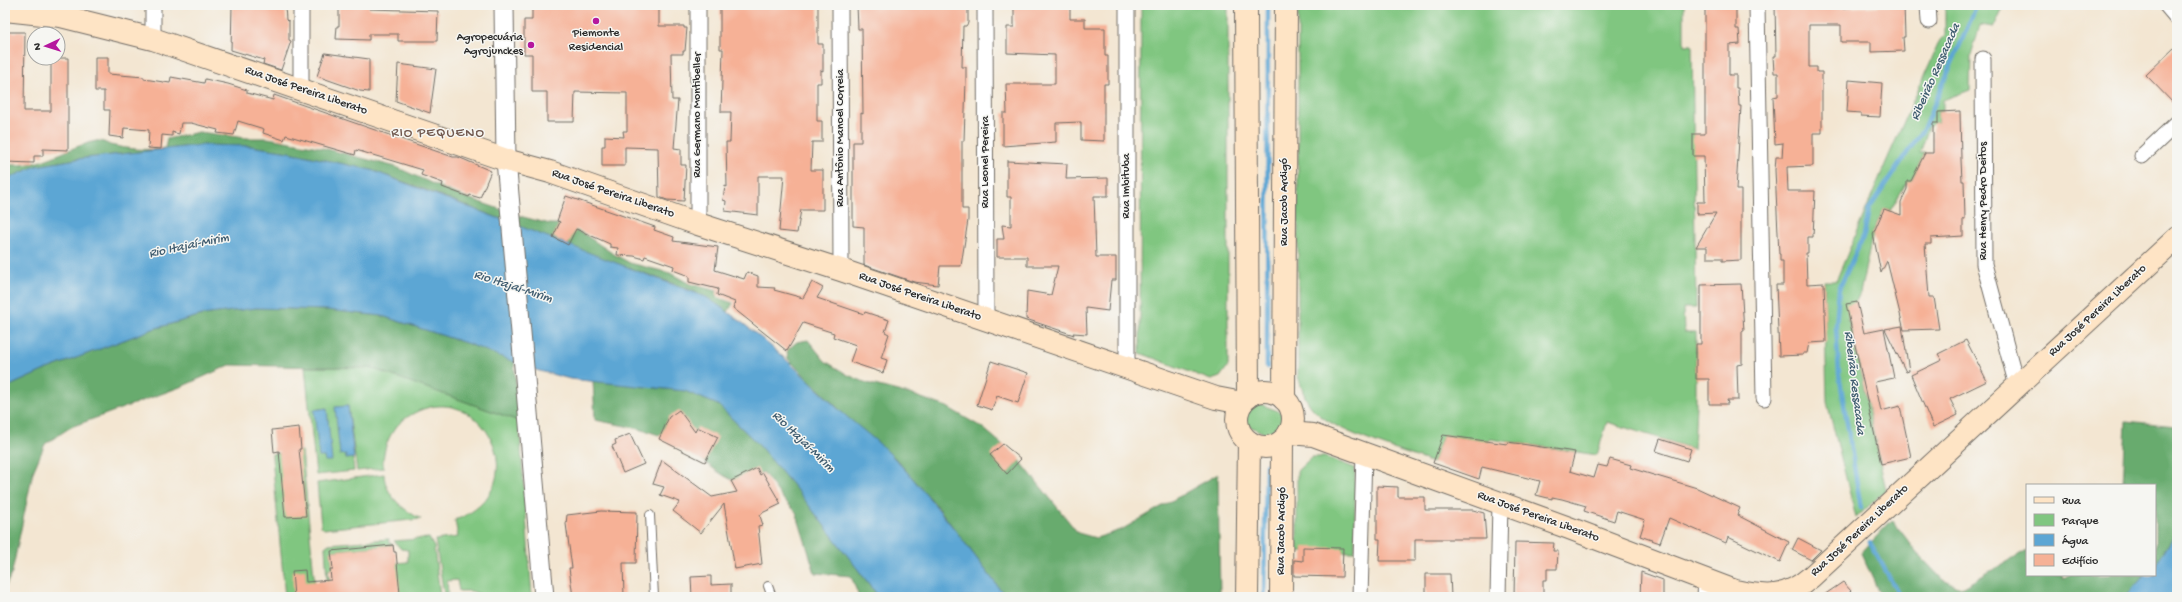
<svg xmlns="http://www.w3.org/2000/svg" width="2182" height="602" viewBox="0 0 2182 602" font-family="'Gochi Hand',sans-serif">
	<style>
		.green { fill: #80c680; stroke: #567856; fill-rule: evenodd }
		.forest { fill: #68ab6e; stroke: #4a6b4c }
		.water { fill: #5ca6d4; stroke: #446880 }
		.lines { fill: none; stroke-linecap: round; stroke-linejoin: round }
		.stream { stroke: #5ca6d4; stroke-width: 4.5 }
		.building { fill: #f6b196 }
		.service-casing { stroke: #716c65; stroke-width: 10 }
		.minor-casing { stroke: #716c65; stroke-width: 17 }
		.tertiary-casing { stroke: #716c65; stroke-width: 21 }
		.secondary-casing { stroke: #716c65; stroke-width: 24 }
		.service { stroke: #fff; stroke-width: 8 }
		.minor { stroke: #fff; stroke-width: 15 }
		.tertiary { stroke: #fff; stroke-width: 19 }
		.secondary { stroke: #fee4c5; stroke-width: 22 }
		.poi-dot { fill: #b5179e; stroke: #f6f6f2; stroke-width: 1.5 }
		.labels { text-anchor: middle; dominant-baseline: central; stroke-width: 3; stroke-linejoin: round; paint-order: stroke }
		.poi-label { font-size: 12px; fill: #2b2b2b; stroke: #f6f6f2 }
		.street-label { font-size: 12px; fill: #2b2b2b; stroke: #f6f6f2 }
		.water-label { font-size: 13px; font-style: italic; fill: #3f5c6f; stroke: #f6f6f2 }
		.quarter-label { font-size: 14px; letter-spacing: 1px; fill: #725a50; stroke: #f6f6f2 }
	</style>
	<rect width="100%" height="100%" fill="#f6f6f2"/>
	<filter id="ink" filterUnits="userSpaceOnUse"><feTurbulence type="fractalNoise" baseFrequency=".025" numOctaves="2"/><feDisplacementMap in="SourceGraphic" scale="8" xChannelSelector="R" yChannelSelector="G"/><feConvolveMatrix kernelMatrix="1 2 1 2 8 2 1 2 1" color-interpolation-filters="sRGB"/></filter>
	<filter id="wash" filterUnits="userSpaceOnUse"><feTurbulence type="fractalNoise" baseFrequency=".012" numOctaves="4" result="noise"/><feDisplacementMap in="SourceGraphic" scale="16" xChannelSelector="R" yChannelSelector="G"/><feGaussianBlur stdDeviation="0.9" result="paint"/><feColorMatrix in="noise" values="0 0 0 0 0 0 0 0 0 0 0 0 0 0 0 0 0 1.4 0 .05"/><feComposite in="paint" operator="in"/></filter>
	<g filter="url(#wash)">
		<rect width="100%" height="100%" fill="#f3e6d2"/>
		<g class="green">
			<polygon points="1141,5 1228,5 1228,366 1220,377 1211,380 1140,353"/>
			<path d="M1298,5h386v40h8l4,263h-13l1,24h12v72l-2,45 -87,-27 -10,33 -107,-16 -1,3 -46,-7 -10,28c-31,-12 -100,-31 -120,-54 -9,-10 -11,-21 -15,-33z"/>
			<polygon points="1945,5 2004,5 1994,27 1980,25 1971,56 1970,90 1943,100 1943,111 1938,112 1938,122 1941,123 1933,123 1929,127 1920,153 1925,153 1911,181 1907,182 1890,211 1884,209 1873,232 1860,293 1847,320 1849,320 1886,490 1856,518 1827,402 1824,281 1836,281 1883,169 1940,40 1945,35"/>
			<path d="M305,367l66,1 148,53 13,176h-44l-17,-6h-12l-2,-11 -10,1 1,11 -4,2 -9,-54 23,-3 -3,-17c88,-33 23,-152 -49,-102 -16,11 -24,32 -23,50l-26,3 -9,-65 -12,1 4,47h6v5l7,-1 1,13 -38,4zM326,408l-2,49 -10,-47z"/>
			<polygon points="1257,403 1286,414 1287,423 1274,438 1241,422 1243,409"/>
			<polygon points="302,451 316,597 285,597 272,457 272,454"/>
			<polygon points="1312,457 1325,457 1355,468 1355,552 1297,551 1297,471"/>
			<path d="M384,474c1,21 19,36 37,45l-97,10 -3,-3 -4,-43z"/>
			<polygon points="429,538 434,547 440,595 436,597 400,597 395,563 408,562 408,550 401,549 394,541"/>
			<polygon points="389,539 390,543 393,545 331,551 333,569 328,570 332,597 328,597 325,547 329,544"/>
		</g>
		<g class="forest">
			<path d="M199,132l47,6h22l51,9 77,20 57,26 70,24 27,7h9l25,10 28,19 18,10 40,10 20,11 27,7 -1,6 17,6 -5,9 -22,-15 -18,-8 -108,-39 -151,-59 -58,-21 -82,-18 -39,-6 -49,-1 -124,14 -41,7 -31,14v-16c35,6 58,-16 91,-23 5,-1 10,2 14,4 18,4 37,6 55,3l2,-9z"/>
			<polygon points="256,308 327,310 382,316 469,344 514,361 519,421 371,368 230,365 183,386 71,427 45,444 33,472 12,572 5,588 5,388 47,369 153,329 202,315"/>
			<polygon points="808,340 825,361 848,375 867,383 913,395 947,407 983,428 1016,456 1078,533 1096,538 1121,530 1218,474 1220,597 1006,597 937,506 895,458 852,422 788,359 787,350 797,342"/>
			<path d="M593,381l92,10 33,14 40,39 43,51 78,102h-20l-8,-21 -36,-3 -19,-61 -13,-13 -20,-27 -23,11c-24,-8 -38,-26 -59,-38 -26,-15 -57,-19 -86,-25z"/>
			<polygon points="2126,421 2177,426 2177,532 2155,564 2155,485 2123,485"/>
			<polygon points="1892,520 1920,556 1943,580 1961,588 2027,550 2027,575 2062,575 2063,579 2071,575 2145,575 2125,597 1881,597 1861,553"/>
		</g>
		<g class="water">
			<path d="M201,145l49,1 39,6 82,18 335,127c48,31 88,69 129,109 20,19 43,34 61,54 40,43 74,90 110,137h-127l-78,-102 -43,-51 -40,-39 -33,-14 -115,-12 -38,-10 -63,-25 -87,-28 -55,-6 -71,-2 -54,7 -49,14 -106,40 -42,19v-208l31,-14 41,-7z"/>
			<polygon points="348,406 354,458 346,459 346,454 340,455 335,407"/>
			<polygon points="327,408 332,461 325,461 324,457 319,457 314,410"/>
			<polygon points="2177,532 2177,597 2125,597 2145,575 2155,575 2155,564"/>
		</g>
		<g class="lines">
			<g class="stream">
				<polyline points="1267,367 1268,5"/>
				<polyline points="1861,508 1839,374 1836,326 1839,289 1864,235 1869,209 1924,128 1977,5"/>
				<polyline points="1870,542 1900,597"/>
				<polyline points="1264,597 1266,465"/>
			</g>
		</g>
		<g id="blocks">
			<g class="building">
				<polygon points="232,5 285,5 286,20 289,21 289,40 291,41 281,70 263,64 264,60 231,50"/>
				<polygon points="339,5 369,5 369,9 438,11 437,41 398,41 398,34 369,34 369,40 336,39 337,26 339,26"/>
				<polygon points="532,5 659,5 659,26 684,26 684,28 687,28 685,51 683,51 683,54 671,54 672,100 678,100 674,148 681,149 681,165 686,165 684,201 667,200 659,197 658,148 625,147 625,166 602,166 602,146 605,146 605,136 624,137 623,131 627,131 627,93 575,92 574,122 547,122 547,92 532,92 532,54 524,54 524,20 532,20"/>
				<polygon points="720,5 818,5 818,44 823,44 823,71 821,70 821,83 817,83 817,121 822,121 822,142 812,142 811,170 823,170 823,210 801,210 797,233 779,231 784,176 758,176 758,215 725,211 726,201 723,200 725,186 727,187 726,142 730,142 731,112 721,112 723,49 720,49"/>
				<polygon points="857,5 968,5 968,23 966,26 963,26 962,67 966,67 966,80 964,141 962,141 962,209 968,209 968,220 961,266 940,266 938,285 914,282 864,265 864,227 853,226 853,142 861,142 861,113 863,114 862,29 858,29"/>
				<polygon points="1014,5 1070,5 1070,19 1085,19 1085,28 1105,28 1105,56 1108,56 1108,84 1104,84 1104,141 1081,140 1081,122 1056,123 1056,142 1003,146 1003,113 1007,113 1006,84 1055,84 1055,55 1007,53 1007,27 1014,27"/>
				<polygon points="1705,5 1733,5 1733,7 1736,7 1736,29 1739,29 1740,44 1729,45 1729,75 1736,75 1736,88 1738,88 1739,106 1741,106 1736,190 1741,190 1741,260 1722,261 1722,258 1707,258 1707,247 1696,247 1716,213 1697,214 1697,202 1705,202 1704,156 1693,156 1693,134 1705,134"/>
				<polygon points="1775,5 1807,5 1807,7 1820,7 1820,9 1904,5 1905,37 1903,37 1904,51 1871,52 1871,42 1841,42 1841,25 1809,25 1809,67 1817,67 1817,72 1822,72 1822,133 1813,133 1813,166 1787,167 1788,191 1815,191 1813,237 1808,237 1808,253 1806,253 1807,284 1824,283 1826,342 1809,343 1807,353 1803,353 1803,355 1779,356 1779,353 1776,285 1783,285 1783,261 1780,261 1780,254 1779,254 1775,170 1776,157 1782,157 1783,143 1775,144 1773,97 1778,96 1778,73 1774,73 1773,56 1776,56"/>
				<polygon points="7,32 25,32 24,111 51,111 51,58 68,58 68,150 43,149 43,156 34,156 34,163 5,162 7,75 5,63 7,63"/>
				<polygon points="2177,45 2177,107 2146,75"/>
				<polygon points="325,53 369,59 369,92 360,91 317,76"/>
				<polygon points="95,57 108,57 108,74 144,77 144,79 170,83 171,77 204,83 205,79 228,84 247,90 247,93 273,100 274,95 453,157 458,157 491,171 480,198 470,195 469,197 442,187 443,183 421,175 423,170 356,150 355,155 286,135 284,140 263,133 264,129 238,121 234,135 217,133 218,130 191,123 181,123 179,134 172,132 172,136 162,135 161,149 148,148 149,130 124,128 123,138 109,136 110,110 104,110 104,91 95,91"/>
				<polygon points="398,64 436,69 430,113 396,101"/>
				<polygon points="1849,80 1882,83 1880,117 1861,116 1861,113 1847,112"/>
				<polygon points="1960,111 1961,160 1962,181 1964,181 1965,219 1963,219 1963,236 1931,238 1931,244 1925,244 1929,297 1934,297 1939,329 1904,330 1887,261 1881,273 1873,234 1884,209 1901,215 1901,202 1907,189 1907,181 1911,181 1925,153 1933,153 1933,123 1938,123 1938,112"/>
				<polygon points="1007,161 1067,164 1066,179 1108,178 1108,196 1094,196 1096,257 1116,257 1116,280 1111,280 1108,311 1086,308 1087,334 1073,333 1074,335 1026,319 1027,291 1051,295 1058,266 1027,266 1027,257 997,257 997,239 1004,239 1002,225 1011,226 1011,197 1007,197"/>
				<polygon points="566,196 655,227 654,230 674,237 673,241 718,247 715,270 744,279 747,272 758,276 758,287 775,288 774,290 803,298 812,282 823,288 817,298 864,314 865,312 889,320 885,332 889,334 881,358 887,360 883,373 850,362 856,345 833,337 834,333 803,323 787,351 733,308 735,302 717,295 718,289 689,282 689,276 673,270 674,266 645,256 644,259 634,256 617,255 618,248 610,247 610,244 576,229 568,245 553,237 560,222 557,221"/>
				<polygon points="1741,284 1744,331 1742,331 1742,364 1737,365 1738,400 1727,400 1728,404 1709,404 1709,379 1696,379 1696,344 1701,344 1701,285"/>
				<polygon points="1857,302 1864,333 1884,329 1894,378 1875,382 1881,411 1900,406 1911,457 1881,464 1846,304"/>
				<polygon points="1902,326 1909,371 1906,372 1885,329"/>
				<polygon points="1966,340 1987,381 1950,399 1958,415 1933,427 1911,375 1942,360 1938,354"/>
				<polygon points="991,361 1028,373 1018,403 997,396 992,410 977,405"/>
				<polygon points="679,410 695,432 697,427 718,437 705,462 659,439 669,417"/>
				<polygon points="299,427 301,449 299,449 306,516 285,517 279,451 274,452 272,430"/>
				<polygon points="630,434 644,464 623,473 612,446 616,444 615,440"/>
				<polygon points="1443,435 1507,444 1508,442 1575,452 1570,471 1594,478 1598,465 1607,467 1610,459 1631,465 1630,468 1697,488 1740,508 1737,515 1789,542 1780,562 1728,537 1726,543 1669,518 1660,543 1640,536 1645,520 1617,511 1614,521 1584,511 1586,506 1562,499 1552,497 1552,499 1536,495 1540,481 1482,467 1479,479 1433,463"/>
				<polygon points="1660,439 1691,449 1687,461 1656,451"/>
				<polygon points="1003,444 1021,459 1007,474 990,455"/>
				<polygon points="662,460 712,497 737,492 731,481 757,468 760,475 763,473 781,504 762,513 760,516 763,525 758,526 762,564 735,569 724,504 701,533 673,511 680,502 660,495 664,487 653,484"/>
				<polygon points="1377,486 1398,487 1398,497 1425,497 1425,510 1473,510 1484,513 1486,539 1415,539 1415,561 1379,561 1380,539 1377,539"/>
				<polygon points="601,511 637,512 636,563 623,563 624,597 573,597 569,568 572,568 566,524 567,515"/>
				<polygon points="1798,538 1821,550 1811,560 1792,550"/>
				<polygon points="1515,542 1554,543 1553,551 1558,551 1557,569 1547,569 1547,580 1543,580 1543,597 1514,597"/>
				<polygon points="393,545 394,552 396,552 400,594 373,597 294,597 292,571 305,570 306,582 331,580 330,569 333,569 331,551"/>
				<polygon points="1303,547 1343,548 1342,577 1294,576 1294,560 1303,561"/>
				<polygon points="1641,572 1663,580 1663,597 1640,597"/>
				<polygon points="1426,574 1450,574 1451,597 1426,597"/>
				<polygon points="711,576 711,585 731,584 731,597 692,597 691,577"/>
				<polygon points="1843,582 1851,591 1845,597 1821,597"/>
			</g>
		</g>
	</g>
	<g filter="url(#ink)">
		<use href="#blocks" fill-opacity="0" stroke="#716c65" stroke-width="1"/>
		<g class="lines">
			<g class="service-casing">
				<g id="service">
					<polyline points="650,515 654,597"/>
					<polyline points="768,586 772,597"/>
				</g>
			</g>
			<g class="minor-casing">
				<g id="minor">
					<polyline points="698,5 698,224"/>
					<polyline points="840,5 841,270"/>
					<polyline points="985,5 986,320"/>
					<polyline points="1757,5 1764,398"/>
					<polyline points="1928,5 1929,21"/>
					<polyline points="2166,5 2177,18"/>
					<polyline points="153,39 153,5"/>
					<polyline points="1983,59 1984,264 2017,386"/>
					<polyline points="301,89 301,5"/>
					<polyline points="2142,156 2177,123"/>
					<polyline points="1127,366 1127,5"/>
					<polyline points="1360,597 1364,454"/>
					<polyline points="1498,597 1500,503"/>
					<polyline points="1705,597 1706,579"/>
				</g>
			</g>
			<g class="tertiary-casing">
				<polyline id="tertiary" points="504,5 506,160 544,597"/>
			</g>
			<g class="secondary-casing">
				<g id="secondary">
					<polyline points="1246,5 1248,397"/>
					<polyline points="5,10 61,16 153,39 506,160 550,172 698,224 841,270 1216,398 1242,403"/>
					<circle cx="1265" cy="419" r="28"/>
					<polyline points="1284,399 1286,5"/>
					<path d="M1289,433l24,2 256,93 166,63c31,7 51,8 76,-14l366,-339"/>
					<polyline points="1247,597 1249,442"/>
					<polyline points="1281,597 1282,441"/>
				</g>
			</g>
			<use href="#service" class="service"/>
			<use href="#minor" class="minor"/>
			<use href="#tertiary" class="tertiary"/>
			<use href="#secondary" class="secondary"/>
		</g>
	</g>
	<g class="poi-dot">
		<circle cx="596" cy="21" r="4"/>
		<circle cx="531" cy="45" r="4"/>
	</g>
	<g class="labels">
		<g class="poi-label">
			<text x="596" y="34">Piemonte<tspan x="596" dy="14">Residencial</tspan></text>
			<text x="523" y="38" text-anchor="end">Agropecuária<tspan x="523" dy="14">Agrojunckes</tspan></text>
		</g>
		<g class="street-label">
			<text transform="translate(306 91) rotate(19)">Rua José Pereira Liberato</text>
			<text transform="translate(698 115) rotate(-90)">Rua Germano Montibeller</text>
			<text transform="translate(841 138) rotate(-90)">Rua Antônio Manoel Correia</text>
			<text transform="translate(986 162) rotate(-90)">Rua Leonel Pereira</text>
			<text transform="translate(1127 186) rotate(-90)">Rua Imbituba</text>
			<text transform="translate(613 194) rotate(19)">Rua José Pereira Liberato</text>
			<text transform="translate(1984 201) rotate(-90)">Rua Henry Pedro Deitos</text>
			<text transform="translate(1285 202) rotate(-90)">Rua Jacob Ardigó</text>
			<text transform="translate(920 297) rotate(19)">Rua José Pereira Liberato</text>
			<text transform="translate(2098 311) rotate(-43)">Rua José Pereira Liberato</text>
			<text transform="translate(1538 517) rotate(20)">Rua José Pereira Liberato</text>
			<text transform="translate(1282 531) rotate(-89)">Rua Jacob Ardigó</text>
			<text transform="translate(1860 531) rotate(-43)">Rua José Pereira Liberato</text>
		</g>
		<g class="water-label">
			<text transform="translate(1936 72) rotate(-66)">Ribeirão Ressacada</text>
			<text transform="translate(189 246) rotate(-12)">Rio Itajaí-Mirim</text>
			<text transform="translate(513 287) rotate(18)">Rio Itajaí-Mirim</text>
			<text transform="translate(1854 383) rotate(83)">Ribeirão Ressacada</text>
			<text transform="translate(803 442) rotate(44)">Rio Itajaí-Mirim</text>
		</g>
		<g class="quarter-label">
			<text x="438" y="133">RIO PEQUENO</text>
		</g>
	</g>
	<rect width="2182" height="602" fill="none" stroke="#f6f6f2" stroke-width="20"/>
	<rect x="2026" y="484" width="130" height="92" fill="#f6f6f2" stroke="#a5a5a2"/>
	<rect x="2034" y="497" width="20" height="6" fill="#fee4c5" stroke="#a5a5a2"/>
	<text x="2062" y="504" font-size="12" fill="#2b2b2b">Rua</text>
	<rect x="2034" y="514" width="20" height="12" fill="#80c680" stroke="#a5a5a2"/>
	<text x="2062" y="524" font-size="12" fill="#2b2b2b">Parque</text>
	<rect x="2034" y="534" width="20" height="12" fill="#5ca6d4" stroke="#a5a5a2"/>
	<text x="2062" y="544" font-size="12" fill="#2b2b2b">Água</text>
	<rect x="2034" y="554" width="20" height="12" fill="#f6b196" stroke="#a5a5a2"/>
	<text x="2062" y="564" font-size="12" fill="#2b2b2b">Edifício</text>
	<g transform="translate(46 46) rotate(266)"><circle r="19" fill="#f6f6f2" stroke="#a5a5a2"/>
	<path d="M0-3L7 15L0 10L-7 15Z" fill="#b5179e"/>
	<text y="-6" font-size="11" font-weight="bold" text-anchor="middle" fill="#2b2b2b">N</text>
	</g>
</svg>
